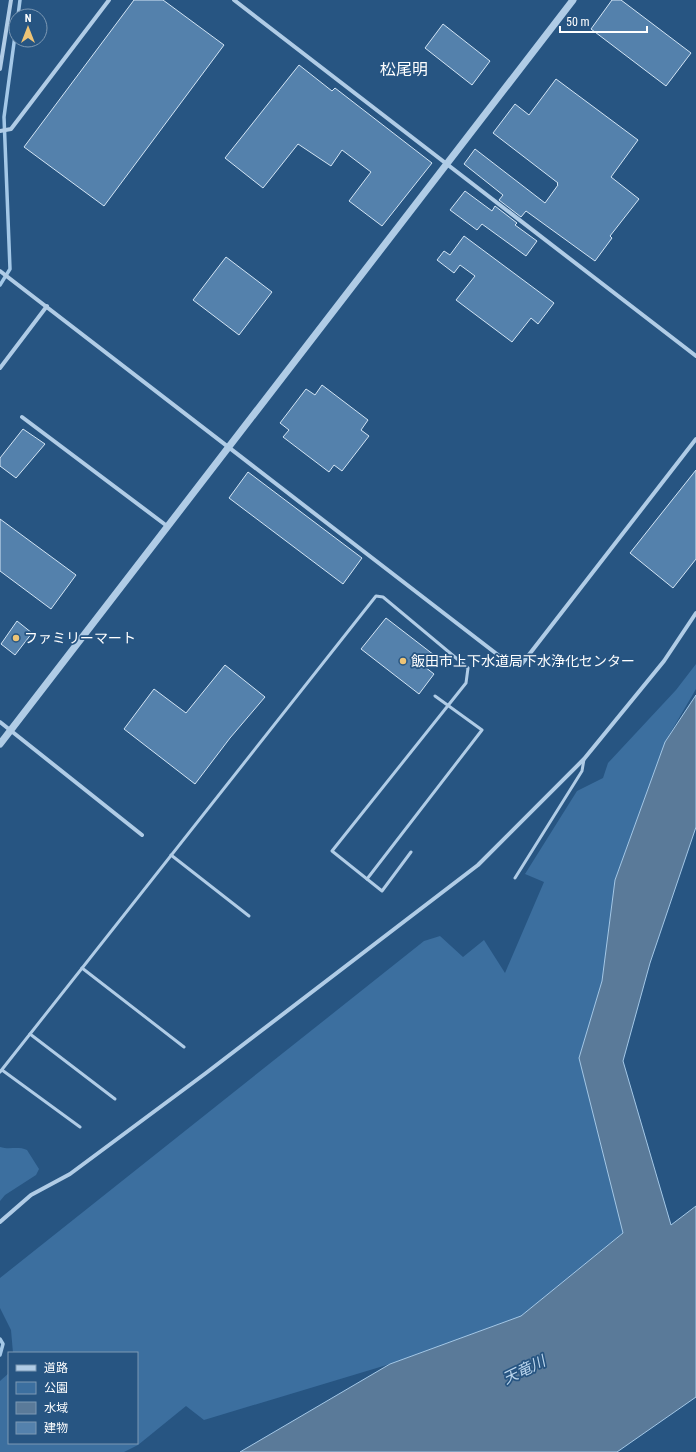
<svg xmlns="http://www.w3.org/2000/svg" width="696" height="1452" viewBox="0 0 696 1452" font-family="'Roboto Condensed','Noto Sans JP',sans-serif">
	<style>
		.green { fill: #3c6f9f }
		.water { fill: #5a7a99; stroke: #a4c8e7 }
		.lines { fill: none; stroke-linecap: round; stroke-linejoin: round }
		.stream { stroke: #a4c8e7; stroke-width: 3.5 }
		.building { fill: #5481ac; stroke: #d3e5f5 }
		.service { stroke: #b0cce6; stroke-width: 3 }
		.minor { stroke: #b0cce6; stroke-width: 4 }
		.tertiary { stroke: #b0cce6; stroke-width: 7 }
		.poi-dot { fill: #eec476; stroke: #275582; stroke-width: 1.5 }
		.labels { text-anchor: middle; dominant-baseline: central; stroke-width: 3.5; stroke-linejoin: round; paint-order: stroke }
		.poi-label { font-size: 14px; fill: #fff; stroke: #275582; text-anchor: start }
		.water-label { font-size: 15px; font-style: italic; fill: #bbd6ee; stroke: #275582 }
		.quarter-label { font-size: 16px; fill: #fff; stroke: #275582 }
	</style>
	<rect width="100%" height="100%" fill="#275582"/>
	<g class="green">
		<polygon points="696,664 696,689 665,742 615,880 602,981 579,1058 623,1233 521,1316 390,1364 204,1420 186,1406 138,1445 124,1452 0,1452 0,1381 9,1373 9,1443 137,1443 137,1353 13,1353 11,1330 0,1308 0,1278 424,941 440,936 463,957 484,940 505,973 544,882 525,874 577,791 603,778 608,763 676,690"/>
		<path d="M0,1147c9,3 18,-1 27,3l12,19 -3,6 -31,20 -5,6z"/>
	</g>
	<polygon class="water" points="696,695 696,827 650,963 623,1061 671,1225 696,1206 696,1397 617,1452 240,1452 390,1364 521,1316 623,1233 579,1058 602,981 615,880 665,742"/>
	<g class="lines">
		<g class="stream">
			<polyline points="18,16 20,0"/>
			<polyline points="0,285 10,269 4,117 16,28"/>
			<polyline points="0,1339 3,1344 0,1355"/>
		</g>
	</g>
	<g class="building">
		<polygon points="134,0 163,0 224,45 104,206 24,147"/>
		<polygon points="612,0 621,0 691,53 666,86 591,29"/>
		<polygon points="443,24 490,61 472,85 425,48"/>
		<polygon points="299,65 332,91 335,88 432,163 382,226 349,201 371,172 342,150 331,166 298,144 263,188 225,158"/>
		<polygon points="556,79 638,140 611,177 639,199 610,236 612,238 595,261 526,211 521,217 499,200 503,195 464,164 475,149 545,203 558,185 557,184 558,183 493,133 515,104 529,115"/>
		<polygon points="465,191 492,211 495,206 517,223 515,225 537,241 526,256 482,224 477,230 450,210"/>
		<polygon points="464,236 554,303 538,324 531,318 512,342 456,300 475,276 460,265 454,273 437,260 444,251 450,255"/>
		<polygon points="226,257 272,292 239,335 193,300"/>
		<polygon points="322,385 368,420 361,430 369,436 342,471 334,465 329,472 283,437 289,430 280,423 306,389 315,395"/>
		<polygon points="23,429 45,444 16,478 0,466 0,458"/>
		<polygon points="696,470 696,559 673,588 630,553"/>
		<polygon points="248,472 362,558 343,584 229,498"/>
		<polygon points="0,519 76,575 51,609 0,571"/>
		<polygon points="386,618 434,655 425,667 434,674 419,694 361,649"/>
		<polygon points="17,621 32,633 15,655 1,644"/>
		<polygon points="225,665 265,697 230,738 195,784 124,729 154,689 186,713"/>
	</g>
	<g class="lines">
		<g class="service">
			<polyline points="171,855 249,916"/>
			<polyline points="515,878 582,771 584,759"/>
			<polyline points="367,879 482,730 435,696"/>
			<polyline points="82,968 184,1047"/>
			<polyline points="30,1034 115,1099"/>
			<polyline points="2,1070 80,1127"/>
			<polyline points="0,1072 376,596 383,597 468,668 466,683 332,851 382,891 411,852"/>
		</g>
		<g class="minor">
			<polyline points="234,0 696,356"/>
			<polyline points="0,69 11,0"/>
			<polyline points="0,131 11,129 109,0"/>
			<polyline points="0,271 511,665 521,665 696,439"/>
			<polyline points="0,368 47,306"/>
			<polyline points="22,417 167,526"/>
			<polyline points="0,722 142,835"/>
			<polyline points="0,1222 31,1195 70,1174 206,1073 478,865 584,759 664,661 696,613"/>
		</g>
		<polyline class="tertiary" points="0,744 573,0"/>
	</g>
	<g class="poi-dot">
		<circle cx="16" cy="638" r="4"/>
		<circle cx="403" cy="661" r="4"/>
	</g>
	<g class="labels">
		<g class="poi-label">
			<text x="24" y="638">ファミリーマート</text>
			<text x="411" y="661">飯田市上下水道局下水浄化センター</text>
		</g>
		<g class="water-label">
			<text transform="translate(524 1370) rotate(-26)">天竜川</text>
		</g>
		<g class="quarter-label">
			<text x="404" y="69">松尾明</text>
		</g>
	</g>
	<rect x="8" y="1352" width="130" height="92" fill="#275582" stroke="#7d99b4"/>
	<rect x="16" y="1365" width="20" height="6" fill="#b0cce6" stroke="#7d99b4"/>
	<text x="44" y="1372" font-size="12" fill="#ffffff">道路</text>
	<rect x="16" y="1382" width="20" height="12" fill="#3c6f9f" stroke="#7d99b4"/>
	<text x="44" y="1392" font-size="12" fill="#ffffff">公園</text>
	<rect x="16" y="1402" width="20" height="12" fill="#5a7a99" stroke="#7d99b4"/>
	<text x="44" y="1412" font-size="12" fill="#ffffff">水域</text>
	<rect x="16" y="1422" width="20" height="12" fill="#5481ac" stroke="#7d99b4"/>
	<text x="44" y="1432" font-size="12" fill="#ffffff">建物</text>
	<g transform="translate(28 28)"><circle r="19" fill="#275582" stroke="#7d99b4"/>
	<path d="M0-3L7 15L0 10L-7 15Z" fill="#eec476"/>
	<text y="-6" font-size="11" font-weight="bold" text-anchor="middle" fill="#ffffff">N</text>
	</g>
	<path d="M560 26v6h87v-6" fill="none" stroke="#ffffff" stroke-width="2"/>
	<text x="566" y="26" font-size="12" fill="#ffffff" stroke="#275582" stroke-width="3" paint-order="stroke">50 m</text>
</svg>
